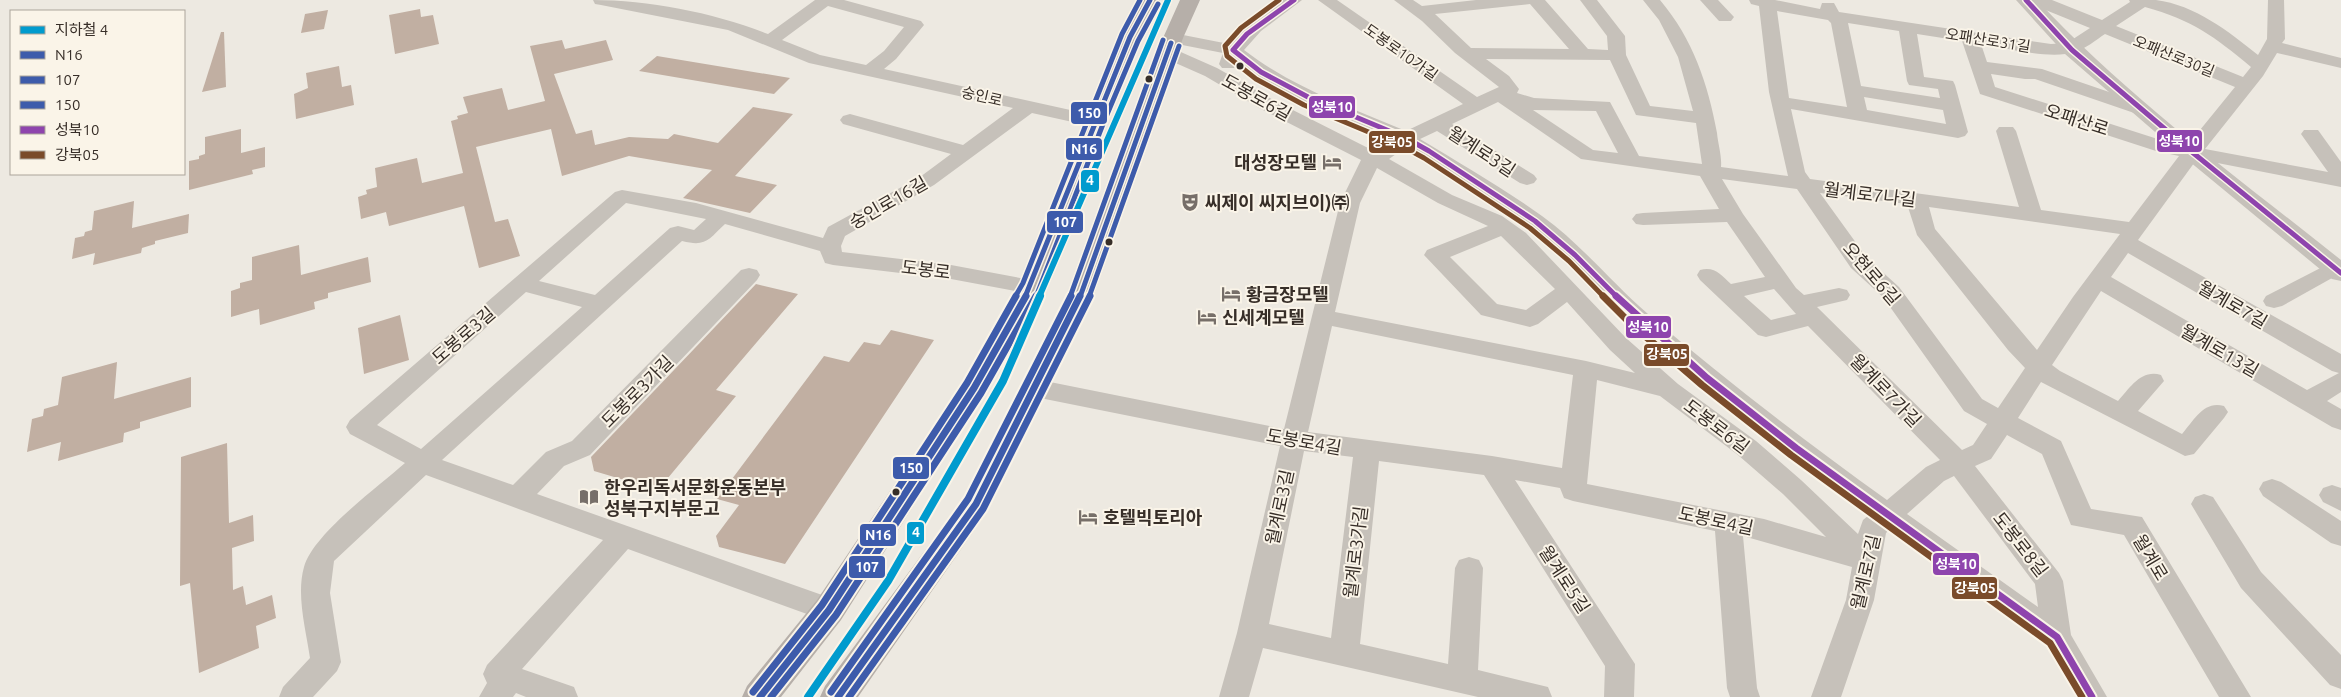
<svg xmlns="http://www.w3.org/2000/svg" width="2341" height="697" viewBox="0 0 2341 697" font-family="Ubuntu,'Noto Sans KR',sans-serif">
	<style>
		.building { fill: #c1afa2 }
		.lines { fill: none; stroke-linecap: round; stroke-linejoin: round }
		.minor { fill: #c6c1ba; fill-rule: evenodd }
		.tertiary { fill: #c6c1ba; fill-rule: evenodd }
		.primary { fill: #b6afa9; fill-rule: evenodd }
		.bus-1-far1-casing { stroke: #faf4e8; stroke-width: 8 }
		.bus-1-casing { stroke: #faf4e8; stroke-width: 11 }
		.bus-2-far1-casing { stroke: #faf4e8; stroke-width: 8 }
		.bus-2-casing { stroke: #faf4e8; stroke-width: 11 }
		.bus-3-far1-casing { stroke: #faf4e8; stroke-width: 8 }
		.bus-3-casing { stroke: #faf4e8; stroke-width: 11 }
		.bus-4-far1-casing { stroke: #faf4e8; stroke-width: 8 }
		.bus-4-casing { stroke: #faf4e8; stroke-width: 11 }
		.bus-5-far1-casing { stroke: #faf4e8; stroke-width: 8 }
		.bus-5-casing { stroke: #faf4e8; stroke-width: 11 }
		.bus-1-far1 { stroke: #3d5bab; stroke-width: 5 }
		.bus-1 { stroke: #3d5bab; stroke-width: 7 }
		.bus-2-far1 { stroke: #3d5bab; stroke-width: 5 }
		.bus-2 { stroke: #3d5bab; stroke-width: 7 }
		.bus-3-far1 { stroke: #3d5bab; stroke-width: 5 }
		.bus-3 { stroke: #3d5bab; stroke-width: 7 }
		.bus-4-far1 { stroke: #8e44ad; stroke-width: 5 }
		.bus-4 { stroke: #8e44ad; stroke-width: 7 }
		.bus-5-far1 { stroke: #7a4b2a; stroke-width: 5 }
		.bus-5 { stroke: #7a4b2a; stroke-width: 7 }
		.metro-1-far1-casing { stroke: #faf4e8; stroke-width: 9 }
		.metro-1-casing { stroke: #faf4e8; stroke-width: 12 }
		.metro-1-far1 { stroke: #009bce; stroke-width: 6 }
		.metro-1 { stroke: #009bce; stroke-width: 8 }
		.bus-dot { fill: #372e28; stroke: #faf4e8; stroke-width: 2 }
		.labels { text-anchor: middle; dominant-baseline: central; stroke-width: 4; stroke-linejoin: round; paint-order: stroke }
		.far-street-label { font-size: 15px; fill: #372e28; stroke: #faf4e8 }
		.street-label { font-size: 18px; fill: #372e28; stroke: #faf4e8 }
		.poi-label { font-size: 18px; font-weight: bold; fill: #372e28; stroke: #faf4e8; text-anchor: start }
		.line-badge { stroke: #faf4e8; stroke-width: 2 }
		.badge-label { font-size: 14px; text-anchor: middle; font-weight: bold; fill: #fff }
	</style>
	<rect width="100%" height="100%" fill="#ede9e1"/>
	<g class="building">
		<polygon points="420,9 421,17 433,15 439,44 395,54 389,15"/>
		<polygon points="328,10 324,29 301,33 305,14"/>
		<polygon points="221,32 224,32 226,87 202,92"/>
		<polygon points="562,40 565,49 606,40 613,60 554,74 576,134 592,130 595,145 629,137 668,139 674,134 718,143 753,107 793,114 735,176 777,185 750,213 683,198 712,170 629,156 562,176 551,129 476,147 495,222 508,219 520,256 479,268 464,206 389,226 386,212 361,219 358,197 367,194 366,190 377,187 375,168 417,158 422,183 463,173 451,121 458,119 457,116 468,113 463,97 502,88 508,110 545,101 530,46"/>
		<polygon points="657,56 790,78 774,94 639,71"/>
		<polygon points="339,66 342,87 351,85 354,105 296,119 294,94 308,88 306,73"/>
		<polygon points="241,129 241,153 265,147 265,167 252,170 253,174 189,190 189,161 199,159 199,156 205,154 205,137"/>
		<polygon points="134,201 132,228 189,214 188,233 155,241 155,244 142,248 141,253 93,265 95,253 72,259 75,238 84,236 85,232 92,230 94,211"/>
		<polygon points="299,245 301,275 368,257 371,282 328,293 328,298 314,302 315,309 260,325 259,309 231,317 231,291 240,288 240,283 252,280 252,257"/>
		<polygon points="756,284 798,294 716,390 736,396 658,490 594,471 591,457"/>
		<polygon points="400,315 409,360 364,374 358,328"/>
		<polygon points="891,330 934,340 785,564 719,547 716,536 739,505 717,499 824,356 849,362 864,342 880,345"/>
		<polygon points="117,362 114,399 191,377 191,407 140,422 140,428 124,433 123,442 58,461 61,442 27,452 32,419 43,416 44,409 58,405 62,377"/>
		<polygon points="227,443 229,523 253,515 254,541 232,548 233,590 243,586 246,605 272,595 276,618 256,626 259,648 199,673 190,583 180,586 181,457"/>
	</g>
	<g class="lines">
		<g class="minor">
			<path d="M593,0c56,0 122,13 175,34l47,-34h29l77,21 3,4 -28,34 -12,10 218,48 3,4 -3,4 -7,2 -63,-14 -98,72 -89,51 -4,10 1,6 109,13 80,15 8,2 3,5 -3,5 -8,2 -80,-15 -118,-14 -8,-2 -5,-12 -95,-27c-17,16 -19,23 -43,17l-240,219 71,25 33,-33 26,-11 169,-171 8,-2 8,2 3,5 -3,5 -167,175 -26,11 -27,28 302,107 4,9 -4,9 -10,3 -201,-73 -106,120 52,18 4,10h-52l-10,-4 -3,4h-34l8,-14 -4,-9 4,-9 116,-125 -177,-65 -92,86 -4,32 11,69 -4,9 -24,26h-34l4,-10 27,-29c-4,-28 -14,-63 -6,-91 9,-33 74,-80 101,-104l-55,-29 -4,-7 4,-7 265,-228 7,-2 74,13 127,35 5,-11 92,-50 31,-23 -108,-30 -3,-4 3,-4 7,-2 113,31 50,-37 -204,-45 -81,-33 -127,-25 -6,-1zM828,6l76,21 -20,24 -18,14 -46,-10 -38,-15zM626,203l80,16 -12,11 -16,-4 -8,2 -75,67 -56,-14zM526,292l56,15 -161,142 -44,-24z"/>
			<path d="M1283,0h19l-41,31 -17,19c48,37 105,57 162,81l57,-27 -145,-104h19l140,97 22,-10 -44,-34 -33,-32 -28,-21h19l9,6 54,-6h69l43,49 20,1 -1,-14 -27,-36h17l28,36 1,19 24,51 43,5 -15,-54 -19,-37 -16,-20h17c33,39 48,84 57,133 1,11 5,23 4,34l67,9 -19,-84 -10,-86 -8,-2 -2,-4h26l45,9 2,-6h12l5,9 212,32 16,-1 23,-15 -59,-24 -2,-4h23l50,20 28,-18 -1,-2c8,0 18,0 27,0 39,5 72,31 102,55l9,-16 1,-39h16l1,39 -3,4 59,15v10l-64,-15 -14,23 -58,73 123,23 -27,-38 3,-4h14l23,32v25l-144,-28 -59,81 203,114v38l-14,9 14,8v21l-9,-3 -231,-136 -49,74 8,6 58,30c12,-13 23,-32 43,-26l3,6 -26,30 44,23c12,-14 22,-34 42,-28l4,6 -4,6 -30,36 -9,2 -144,-74 -23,36 43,23 30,68 51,8 109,180h-32l-95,-162 -53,-10 -29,-71 -35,-19 -16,24 -16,7 84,107 4,8 8,54 36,62h-31l-29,-51 -158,-116 -3,3 -12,67 -33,97h-30l35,-97 6,-33 -109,-31 14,152 3,9h-30l-3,-9 -12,-157 -142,-30 -9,-3 -4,-10 -45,-8 120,184 -1,33h-30l1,-31 -121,-191 -105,-14 -19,183 88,20 7,-96 4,-8 10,-3 10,3 4,8 -5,102 70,17 4,10h-74l-215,-49 -14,49h-30l18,-64 43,-187 -245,-49 -9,-3 -3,-6 3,-6 9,-3 249,50 56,-226 21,-43 -100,-51 -56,-33 -43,-19 -3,-4 3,-4h12l43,19 58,33 99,50 17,-12c-52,-22 -108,-41 -153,-77l-4,6h-12l-3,-4 4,-11 -56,-11 -3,-4 3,-4 6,-1 56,11 20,-21zM1530,4l39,45 -98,-1 -36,-34zM2145,7c47,13 69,29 106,60l-8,10 -127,-51zM1777,11l51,9 3,3 16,84 -58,-9zM1848,23l51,8 8,50 2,4 29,4 2,9 -79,-12zM1917,34l45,7 18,53 176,57 23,5 -50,66 -88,-12 -25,-79 -3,-4h-14l-3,4 23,76 -209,-28 -5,-7 -14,-63 167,29 7,-2 3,-4 -13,-47 -2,-4 -29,-4zM2105,34l130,53 -48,59 -20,-4 -172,-55 -4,-13 34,5h10l105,36 7,-2 2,-4 -2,-4 -105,-36 -55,-7 -6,-18c26,4 69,16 94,8 10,-3 21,-12 30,-18zM1486,59l124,1 26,55 60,8 6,41 -63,-8 -29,-54 -76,-4 -17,-5 2,-4 -10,-13zM1864,97l79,13 3,14 -79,-14zM1498,102l83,57 119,17 19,33 -76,4 -7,1 -4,5 4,5 7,1 84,-3 38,55 -34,7c-10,-9 -16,-18 -31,-14l-3,5 3,5 58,55 8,2 42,-11 132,134 -14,7 -39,33c-82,-59 -162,-120 -239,-186 -37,-32 -67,-70 -106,-98 -39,-28 -81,-52 -122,-77l17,-8 83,52 7,2 7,-2 3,-4 -3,-4 -82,-51zM1533,110l63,1 22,42 -25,-3zM1406,147c40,26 82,50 121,78 39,28 68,67 104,99 76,68 156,131 238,191l-6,5 -5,14 -57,-54 -45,-39 -78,-57 -52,-46 -100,-105 -24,-17 -50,-21 -63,-36zM1377,168l61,35 50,23 -61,24 -3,5 57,60 49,12 8,-3 29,-22 43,48 25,23 -49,-12 -251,-49 25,-109zM1722,179l75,10 54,79 32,29 81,114 23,13 -14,21 -11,5 -145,-143 30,-7 3,-5 -3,-5 -8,-2 -35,7 -8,-7 -53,-74zM1820,193l87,11 10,31 91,115 17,18 -27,40 -16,-9 -83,-112 -32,-29zM1929,207l191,27 -47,63 -36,53 -102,-121zM1501,236l54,53 -29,21 -29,-6 -47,-47zM2128,253l204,118 7,2 -32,17 -196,-113zM1774,289l22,25 -25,6 -27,-24zM1332,326l241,49 -11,93 -70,-12 -184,-24zM1597,380l63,16 78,59 45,39 43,43 -62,-18 -177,-35zM1304,451l49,6 -22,181 -62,-14zM1954,476l81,108 3,23 -131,-93 37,-33z"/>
			<polygon points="1700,0 1718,0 1734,17 1731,21 1719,21"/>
			<polygon points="2334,261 2341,263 2341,273 2282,306 2274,308 2266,306 2263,301 2266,296"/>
			<polygon points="2272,479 2281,482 2341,521 2341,546 2331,543 2263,496 2259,489 2263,482"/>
			<polygon points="2332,485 2341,488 2341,511 2323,502 2319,495 2323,488"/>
			<polygon points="2204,494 2213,497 2261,572 2341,655 2341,689 2330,685 2241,588 2191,504 2195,497"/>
		</g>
		<path class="tertiary" d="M2016,0h21c90,97 200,177 304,260v21l-9,-2 -148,-122 -119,-103z"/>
		<g class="primary">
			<polygon points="1140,0 1160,0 1140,37 1106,121 1044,287 984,395 841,620 781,697 742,697 747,686 817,600 963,382 1018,287 1084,121 1120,37"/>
			<polygon points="1180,0 1200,0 1183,38 1094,294 1049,388 987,512 858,697 820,697 825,686 965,496 1068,294 1163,38"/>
		</g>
		<g class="bus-1-far1-casing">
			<g id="bus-1-far1">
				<polyline points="1025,297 1130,37 1150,0"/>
				<polyline points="1080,297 1171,43"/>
			</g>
		</g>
		<g class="bus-1-casing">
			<g id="bus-1">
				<polyline points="760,697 829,610 974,388 1026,296"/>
				<polyline points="838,697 976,504 1080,296"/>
			</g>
		</g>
		<g class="bus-2-far1-casing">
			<g id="bus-2-far1">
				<polyline points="1036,297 1103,124 1138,41 1158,4"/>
				<polyline points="1089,297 1179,46"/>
			</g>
		</g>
		<g class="bus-2-casing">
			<g id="bus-2">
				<polyline points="771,697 836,615 981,393 1036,296"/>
				<polyline points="849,697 983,509 1090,296"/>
			</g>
		</g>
		<g class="bus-3-far1-casing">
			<g id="bus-3-far1">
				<polyline points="1015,297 1023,283 1122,34 1140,0"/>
				<polyline points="1070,297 1163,40"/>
			</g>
		</g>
		<g class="bus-3-casing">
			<g id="bus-3">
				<polyline points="753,692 822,605 967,383 1016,296"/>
				<polyline points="831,692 968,499 1071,296"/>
			</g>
		</g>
		<g class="bus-4-far1-casing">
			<g id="bus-4-far1">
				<polyline points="1294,0 1247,34 1233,50 1261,72 1308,97 1406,138 1429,151 1535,221 1575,255 1617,297"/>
				<polyline points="2026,0 2072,50 2192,152 2341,273"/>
			</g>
		</g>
		<g class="bus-4-casing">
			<polyline id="bus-4" points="1616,296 1707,378 1796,448 2057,637 2092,697"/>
		</g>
		<g class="bus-5-far1-casing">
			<polyline id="bus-5-far1" points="1279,0 1241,28 1225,46 1227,56 1256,79 1304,105 1402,146 1424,158 1530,228 1569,261 1604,297"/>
		</g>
		<g class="bus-5-casing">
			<polyline id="bus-5" points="1603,296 1630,323 1702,385 1791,455 2050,643 2082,697"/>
		</g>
		<use href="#bus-1-far1" class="bus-1-far1"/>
		<use href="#bus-1" class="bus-1"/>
		<use href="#bus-2-far1" class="bus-2-far1"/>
		<use href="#bus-2" class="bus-2"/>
		<use href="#bus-3-far1" class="bus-3-far1"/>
		<use href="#bus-3" class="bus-3"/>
		<use href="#bus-4-far1" class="bus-4-far1"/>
		<use href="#bus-4" class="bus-4"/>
		<use href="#bus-5-far1" class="bus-5-far1"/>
		<use href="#bus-5" class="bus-5"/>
		<g class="metro-1-far1-casing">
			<polyline id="metro-1-far1" points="1039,297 1168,0"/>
		</g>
		<g class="metro-1-casing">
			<polyline id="metro-1" points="808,697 888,581 1003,381 1040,296"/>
		</g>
		<use href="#metro-1-far1" class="metro-1-far1"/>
		<use href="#metro-1" class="metro-1"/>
	</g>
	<defs>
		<g id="hotel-bare" transform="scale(1.5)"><path d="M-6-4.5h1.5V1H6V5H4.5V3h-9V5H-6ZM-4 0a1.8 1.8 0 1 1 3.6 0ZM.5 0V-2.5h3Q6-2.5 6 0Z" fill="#776f69" stroke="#faf4e8" stroke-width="2.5" paint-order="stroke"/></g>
		<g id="theatre-bare" transform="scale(1.5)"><path d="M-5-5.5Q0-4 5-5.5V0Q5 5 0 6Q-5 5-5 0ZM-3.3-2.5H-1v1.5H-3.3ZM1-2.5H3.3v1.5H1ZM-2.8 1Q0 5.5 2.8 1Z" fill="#776f69" stroke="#faf4e8" stroke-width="2.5" paint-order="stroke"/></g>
		<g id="library-bare" transform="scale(1.5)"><path d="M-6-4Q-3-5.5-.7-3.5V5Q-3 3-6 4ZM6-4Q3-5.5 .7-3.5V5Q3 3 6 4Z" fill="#776f69" stroke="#faf4e8" stroke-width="2.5" paint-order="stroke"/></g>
	</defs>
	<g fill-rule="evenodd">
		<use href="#hotel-bare" x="1332" y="162"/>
		<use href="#theatre-bare" x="1190" y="202"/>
		<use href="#hotel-bare" x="1231" y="294"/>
		<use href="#hotel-bare" x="1207" y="317"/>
		<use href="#library-bare" x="589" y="497"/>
		<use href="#hotel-bare" x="1088" y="517"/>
	</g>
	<g class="bus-dot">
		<circle cx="1240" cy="66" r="4.5"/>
		<circle cx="1149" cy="79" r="4.5"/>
		<circle cx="1109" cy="242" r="4.5"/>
		<circle cx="896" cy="492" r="4.5"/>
	</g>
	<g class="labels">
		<g class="far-street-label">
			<text transform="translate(1988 40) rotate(9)">오패산로31길</text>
			<text transform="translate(1401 52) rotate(35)">도봉로10가길</text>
			<text transform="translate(2174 56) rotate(22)">오패산로30길</text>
			<text transform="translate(982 96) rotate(13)">숭인로</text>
		</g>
		<g class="street-label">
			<text transform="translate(1257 97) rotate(29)">도봉로6길</text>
			<text transform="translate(2077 119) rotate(18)">오패산로</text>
			<text transform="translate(1482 151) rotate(33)">월계로3길</text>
			<text transform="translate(1870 194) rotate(7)">월계로7나길</text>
			<text transform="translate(888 202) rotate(-30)">숭인로16길</text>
			<text transform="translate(926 269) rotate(7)">도봉로</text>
			<text transform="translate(1872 273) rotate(49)">오현로6길</text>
			<text transform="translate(2233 304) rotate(30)">월계로7길</text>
			<text transform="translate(463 335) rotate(-41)">도봉로3길</text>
			<text transform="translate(2220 350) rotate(30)">월계로13길</text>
			<text transform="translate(1886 390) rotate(46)">월계로7가길</text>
			<text transform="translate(637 391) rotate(-45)">도봉로3가길</text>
			<text transform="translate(1717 426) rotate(37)">도봉로6길</text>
			<text transform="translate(1304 441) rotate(10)">도봉로4길</text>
			<text transform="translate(1279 507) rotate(-78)">월계로3길</text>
			<text transform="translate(1716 520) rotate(12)">도봉로4길</text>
			<text transform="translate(2021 544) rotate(52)">도봉로8길</text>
			<text transform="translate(1355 552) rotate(-83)">월계로3가길</text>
			<text transform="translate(2151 557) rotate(59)">월계로</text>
			<text transform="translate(1865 572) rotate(-77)">월계로7길</text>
			<text transform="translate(1565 579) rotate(57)">월계로5길</text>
		</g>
		<g class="poi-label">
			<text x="1317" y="162" text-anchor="end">대성장모텔</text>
			<text x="1205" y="202">씨제이 씨지브이)㈜</text>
			<text x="1246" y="294">황금장모텔</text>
			<text x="1222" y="317">신세계모텔</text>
			<text x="604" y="487">한우리독서문화운동본부<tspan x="604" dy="21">성북구지부문고</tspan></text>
			<text x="1103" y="517">호텔빅토리아</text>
		</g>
	</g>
	<g class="line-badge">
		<rect x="1308" y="95" width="48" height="24" rx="5" fill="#8e44ad"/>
		<rect x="1070" y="101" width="38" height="24" rx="5" fill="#3d5bab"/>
		<rect x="2156" y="129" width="47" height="24" rx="5" fill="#8e44ad"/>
		<rect x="1368" y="130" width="48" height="24" rx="5" fill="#7a4b2a"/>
		<rect x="1065" y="137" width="38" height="24" rx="5" fill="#3d5bab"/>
		<rect x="1080" y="169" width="20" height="24" rx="5" fill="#009bce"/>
		<rect x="1046" y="210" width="38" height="24" rx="5" fill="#3d5bab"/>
		<rect x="1625" y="315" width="47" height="24" rx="5" fill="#8e44ad"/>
		<rect x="1643" y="343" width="47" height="24" rx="5" fill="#7a4b2a"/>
		<rect x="892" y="456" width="38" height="24" rx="5" fill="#3d5bab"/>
		<rect x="906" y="521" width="19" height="24" rx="5" fill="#009bce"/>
		<rect x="859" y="523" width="38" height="24" rx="5" fill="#3d5bab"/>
		<rect x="1932" y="552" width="48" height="24" rx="5" fill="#8e44ad"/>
		<rect x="848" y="555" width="38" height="24" rx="5" fill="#3d5bab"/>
		<rect x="1951" y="576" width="47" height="24" rx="5" fill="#7a4b2a"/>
	</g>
	<g class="badge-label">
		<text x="1332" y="112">성북10</text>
		<text x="1089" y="118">150</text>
		<text x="2179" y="146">성북10</text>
		<text x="1392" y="147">강북05</text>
		<text x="1084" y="154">N16</text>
		<text x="1090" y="185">4</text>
		<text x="1065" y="227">107</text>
		<text x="1648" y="332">성북10</text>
		<text x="1667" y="359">강북05</text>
		<text x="911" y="473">150</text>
		<text x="916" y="537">4</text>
		<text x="878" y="540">N16</text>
		<text x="1956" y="569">성북10</text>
		<text x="867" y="572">107</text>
		<text x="1975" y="593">강북05</text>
	</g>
	<rect x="10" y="10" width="175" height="165" fill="#faf4e8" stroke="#aca59b"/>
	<rect x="20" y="26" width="25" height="8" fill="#009bce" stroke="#aca59b"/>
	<text x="55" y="35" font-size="15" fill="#372e28">지하철 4</text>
	<rect x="20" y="51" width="25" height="8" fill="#3d5bab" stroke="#aca59b"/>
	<text x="55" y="60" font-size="15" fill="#372e28">N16</text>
	<rect x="20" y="76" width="25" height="8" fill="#3d5bab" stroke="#aca59b"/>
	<text x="55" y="85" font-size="15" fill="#372e28">107</text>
	<rect x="20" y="101" width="25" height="8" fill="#3d5bab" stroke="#aca59b"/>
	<text x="55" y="110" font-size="15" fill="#372e28">150</text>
	<rect x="20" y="126" width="25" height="8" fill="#8e44ad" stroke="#aca59b"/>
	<text x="55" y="135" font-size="15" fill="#372e28">성북10</text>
	<rect x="20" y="151" width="25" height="8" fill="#7a4b2a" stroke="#aca59b"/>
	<text x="55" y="160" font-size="15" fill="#372e28">강북05</text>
</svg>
